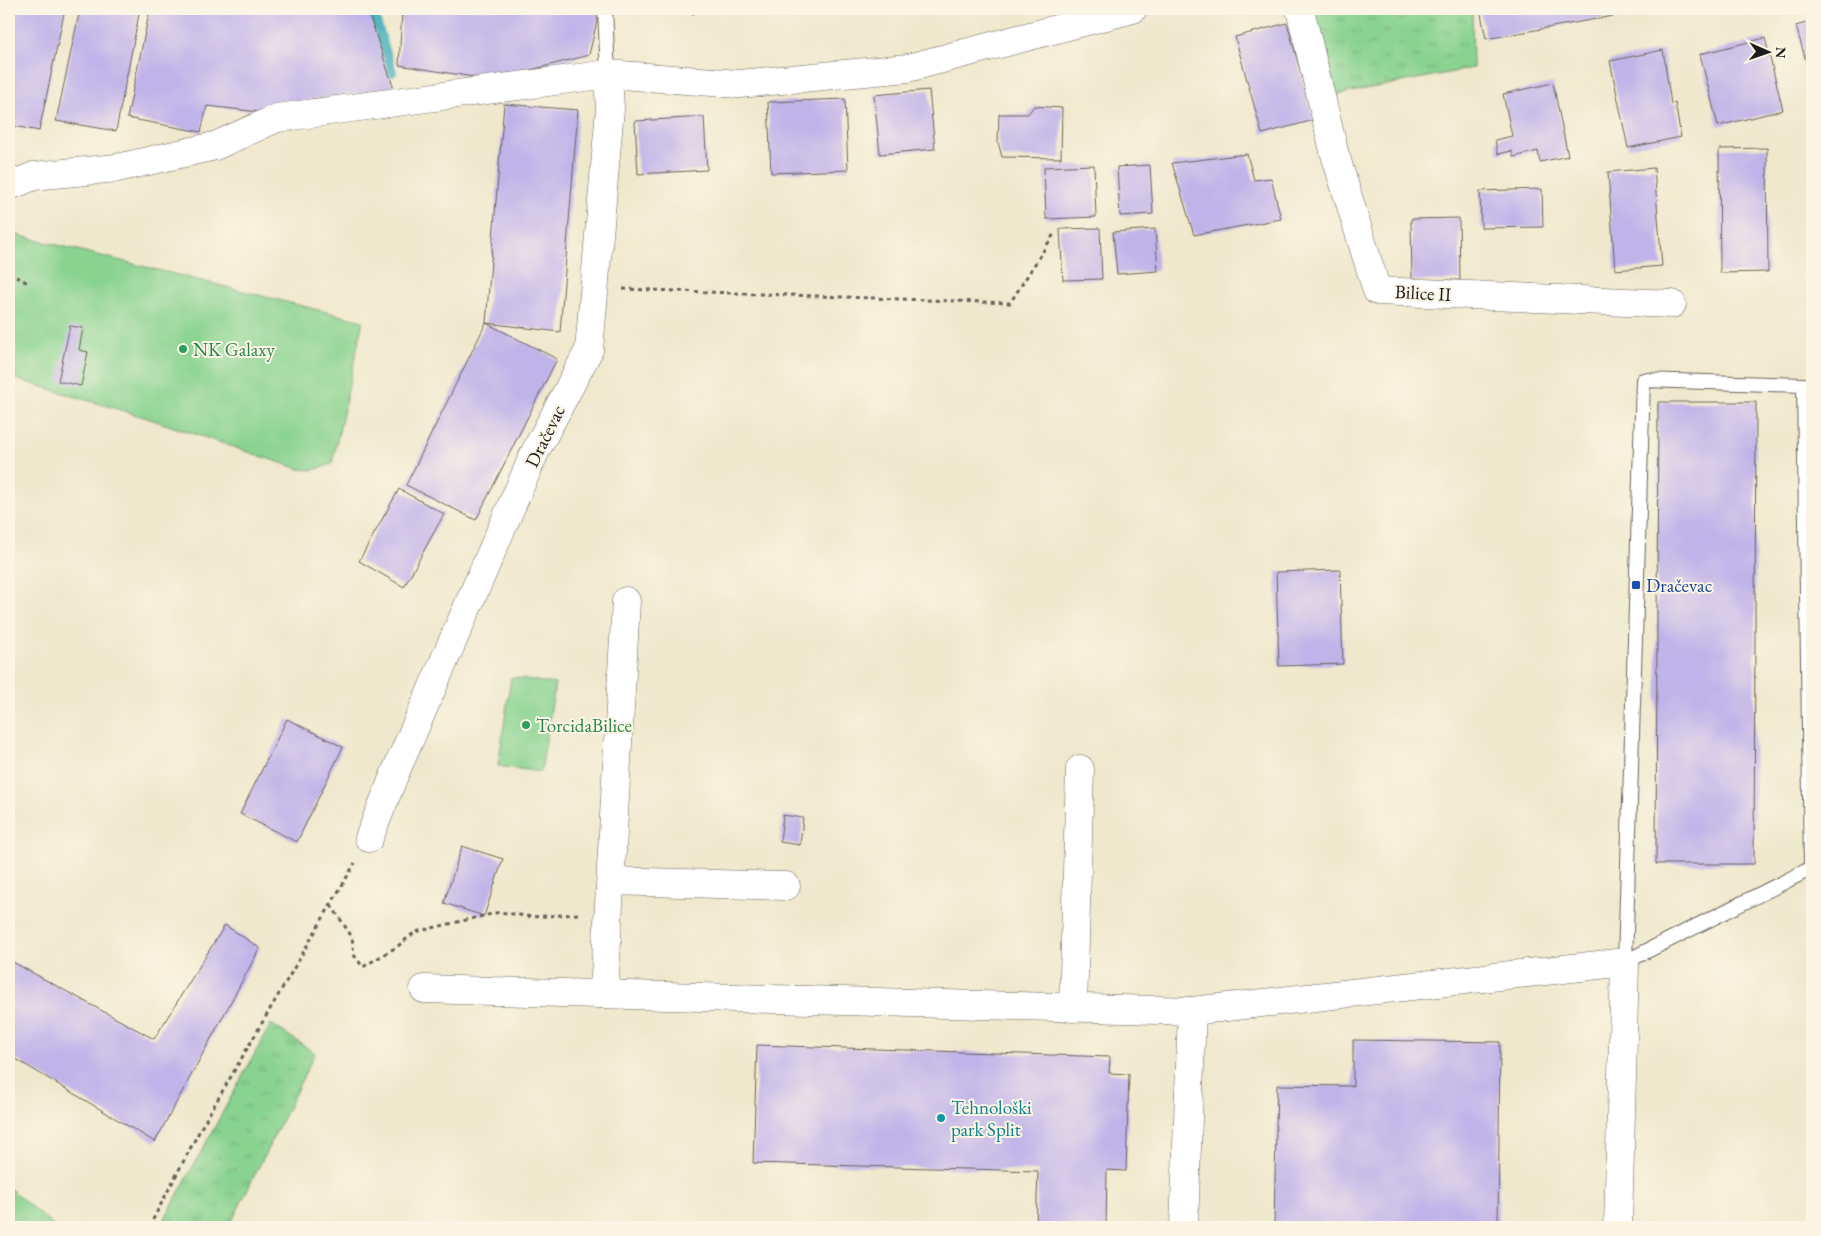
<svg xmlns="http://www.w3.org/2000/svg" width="1821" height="1236" viewBox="0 0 1821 1236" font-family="'EB Garamond',serif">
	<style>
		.grass { fill: url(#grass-tufts); stroke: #527856 }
		.pitch { fill: #89d390; stroke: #527856 }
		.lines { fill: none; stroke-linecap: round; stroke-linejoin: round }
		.stream { stroke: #3dadb9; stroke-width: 10 }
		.building { fill: #c0b3e9 }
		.lane-casing { stroke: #66635a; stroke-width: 16 }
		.street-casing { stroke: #66635a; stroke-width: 29 }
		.path { stroke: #66635a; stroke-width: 3; stroke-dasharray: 4 4; stroke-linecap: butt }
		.lane { stroke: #fff; stroke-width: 14 }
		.street { stroke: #fff; stroke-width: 28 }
		.leisure-dot { fill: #2e9e5b; stroke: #fcf5e5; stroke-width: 2 }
		.transit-dot { fill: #1a4fb4; stroke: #fcf5e5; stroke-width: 2 }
		.culture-dot { fill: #0f9aa8; stroke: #fcf5e5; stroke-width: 2 }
		.labels { text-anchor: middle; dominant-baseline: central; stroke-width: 4; stroke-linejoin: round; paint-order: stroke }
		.street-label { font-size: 19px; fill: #1c1c1c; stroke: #fcf5e5 }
		.leisure-label { font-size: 19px; fill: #27864d; stroke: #fcf5e5; text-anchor: start }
		.transit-label { font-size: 19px; fill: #164399; stroke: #fcf5e5; text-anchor: start }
		.culture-label { font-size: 19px; fill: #0d838f; stroke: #fcf5e5; text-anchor: start }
	</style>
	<defs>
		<pattern id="grass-tufts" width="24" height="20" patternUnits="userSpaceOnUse" patternTransform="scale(1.25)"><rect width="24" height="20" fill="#89d390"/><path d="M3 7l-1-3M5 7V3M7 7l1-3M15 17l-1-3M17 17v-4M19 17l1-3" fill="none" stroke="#76b57c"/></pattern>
	</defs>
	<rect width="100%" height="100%" fill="#fcf5e5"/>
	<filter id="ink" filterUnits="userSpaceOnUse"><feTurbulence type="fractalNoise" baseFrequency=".02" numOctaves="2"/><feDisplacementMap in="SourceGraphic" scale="10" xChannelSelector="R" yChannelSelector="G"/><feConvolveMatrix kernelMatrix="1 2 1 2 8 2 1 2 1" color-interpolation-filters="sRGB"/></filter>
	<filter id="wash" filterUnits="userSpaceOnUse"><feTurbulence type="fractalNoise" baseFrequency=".0096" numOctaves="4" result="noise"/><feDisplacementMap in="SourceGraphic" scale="20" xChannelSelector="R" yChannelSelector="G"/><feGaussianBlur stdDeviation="1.12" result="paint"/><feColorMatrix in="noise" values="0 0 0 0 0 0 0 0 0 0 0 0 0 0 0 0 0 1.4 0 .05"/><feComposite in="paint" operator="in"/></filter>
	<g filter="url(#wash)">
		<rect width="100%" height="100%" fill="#efe8cc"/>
		<g class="grass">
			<polygon points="1317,9 1472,9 1473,68 1336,95 1314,19"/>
			<polygon points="271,1024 315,1053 229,1227 160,1227"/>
			<polygon points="9,1188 55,1227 9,1227"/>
		</g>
		<g class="pitch">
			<polygon points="9,233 363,321 332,464 313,470 299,469 144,417 9,377"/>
			<polygon points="511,677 555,684 541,772 498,766"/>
		</g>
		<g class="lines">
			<polyline class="stream" points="372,9 392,72"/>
		</g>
		<g id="blocks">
			<g class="building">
				<polygon points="9,9 65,9 39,131 9,125"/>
				<polygon points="80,9 140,9 116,131 56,121"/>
				<polygon points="150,9 309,9 369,14 394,89 312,99 259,112 207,106 201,132 127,118"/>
				<polygon points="402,9 600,9 589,55 492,80 399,65"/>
				<polygon points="672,9 695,9 694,14"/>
				<polygon points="1480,9 1611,9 1613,16 1486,39"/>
				<polygon points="1812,21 1812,83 1796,26"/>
				<polygon points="1287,23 1314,120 1262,134 1235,37"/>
				<polygon points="1765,38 1783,110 1718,126 1700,54"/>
				<polygon points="1663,50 1671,104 1675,103 1681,137 1628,148 1610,61"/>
				<polygon points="1553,83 1568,156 1540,162 1538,151 1513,157 1512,151 1498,154 1495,140 1512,136 1503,94"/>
				<polygon points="929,90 935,149 880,154 874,95"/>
				<polygon points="845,99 848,170 771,173 768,102"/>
				<polygon points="504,104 578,110 560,332 486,323 557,359 476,520 406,485 486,323"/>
				<polygon points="1034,106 1062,108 1061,158 1002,157 998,142 999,114 1028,114"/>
				<polygon points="704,117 707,170 638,174 635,121"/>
				<polygon points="1767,148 1768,272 1720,273 1719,149"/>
				<polygon points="1247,154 1254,180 1271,178 1281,219 1194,235 1172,163"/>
				<polygon points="1094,165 1096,217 1046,219 1044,167"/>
				<polygon points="1150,165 1153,214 1120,216 1117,167"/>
				<polygon points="1654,168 1662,266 1615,270 1608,172"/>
				<polygon points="1542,189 1543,227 1481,228 1480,191"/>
				<polygon points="1459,218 1460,280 1412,281 1411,219"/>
				<polygon points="1100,228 1102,279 1063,280 1060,229"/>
				<polygon points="1155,229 1158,271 1117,274 1113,232"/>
				<polygon points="70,326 83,328 79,350 88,352 81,386 58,381"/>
				<polygon points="1658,402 1756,402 1754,864 1656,864"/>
				<polygon points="399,489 444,514 404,587 359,561"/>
				<polygon points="1340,570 1343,664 1279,666 1276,572"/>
				<polygon points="287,719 343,747 297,842 240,814"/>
				<polygon points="783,815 803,818 800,845 780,842"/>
				<polygon points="462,846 503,859 484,916 444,903"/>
				<polygon points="225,925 260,948 155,1142 9,1055 9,960 154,1039"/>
				<polygon points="1353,1040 1500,1042 1498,1227 1274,1226 1277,1085 1353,1086"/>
				<polygon points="757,1045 1110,1057 1109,1073 1129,1074 1126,1171 1107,1170 1106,1227 1036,1227 1038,1171 753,1163"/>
			</g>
		</g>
	</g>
	<g filter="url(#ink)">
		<use href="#blocks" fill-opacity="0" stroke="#66635a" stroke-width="1"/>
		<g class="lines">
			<g class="lane-casing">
				<g id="lane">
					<polyline points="605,9 608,74"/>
					<polyline points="1811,868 1804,385 1643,380 1625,962 1812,868"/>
				</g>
			</g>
			<g class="street-casing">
				<g id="street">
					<polyline points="1300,9 1334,151 1377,291 1672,304"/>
					<polyline points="9,186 34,176 117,168 215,146 277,118 608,74 739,84 908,68 1133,9"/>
					<polyline points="369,838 396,771 535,452 589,350 610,109 608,74"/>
					<polyline points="611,881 786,886"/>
					<polyline points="424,989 1192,1011 1625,962 1618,1227"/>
					<polyline points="604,994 626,601"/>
					<polyline points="1073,1008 1080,769"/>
					<polyline points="1184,1227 1192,1011"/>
				</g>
			</g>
			<g class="path">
				<polyline points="9,273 28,283"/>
				<polyline points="623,289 1010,303 1054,234"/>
				<polyline points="331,905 352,937 354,955 363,967 398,946 415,932 500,912 532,917 579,914"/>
				<polyline points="149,1227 201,1128 355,863"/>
			</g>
			<use href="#lane" class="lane"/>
			<use href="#street" class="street"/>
		</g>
	</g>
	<g class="leisure-dot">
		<circle cx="183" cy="349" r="5"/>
		<circle cx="526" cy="725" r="5"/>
	</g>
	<rect class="transit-dot" x="1631" y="580" width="10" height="10" rx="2.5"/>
	<circle class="culture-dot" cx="941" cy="1118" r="5"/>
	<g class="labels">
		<g class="street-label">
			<text transform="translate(1423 293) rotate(3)">Bilice II</text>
			<text transform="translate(545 436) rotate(-64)">Dračevac</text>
		</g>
		<g class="leisure-label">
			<text x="193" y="349">NK Galaxy</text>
			<text x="536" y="725">TorcidaBilice</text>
		</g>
		<g class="transit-label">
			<text x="1646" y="585">Dračevac</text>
		</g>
		<g class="culture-label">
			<text x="951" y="1107">Tehnološki<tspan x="951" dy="22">park Split</tspan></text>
		</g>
	</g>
	<rect width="1821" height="1236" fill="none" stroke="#fcf5e5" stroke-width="30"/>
	<g transform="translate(1768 52) rotate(92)" stroke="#fcf5e5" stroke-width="4" paint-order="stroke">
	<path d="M0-4L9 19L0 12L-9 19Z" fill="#1c1c1c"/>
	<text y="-8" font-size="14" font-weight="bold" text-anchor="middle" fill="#1c1c1c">N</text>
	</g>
</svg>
